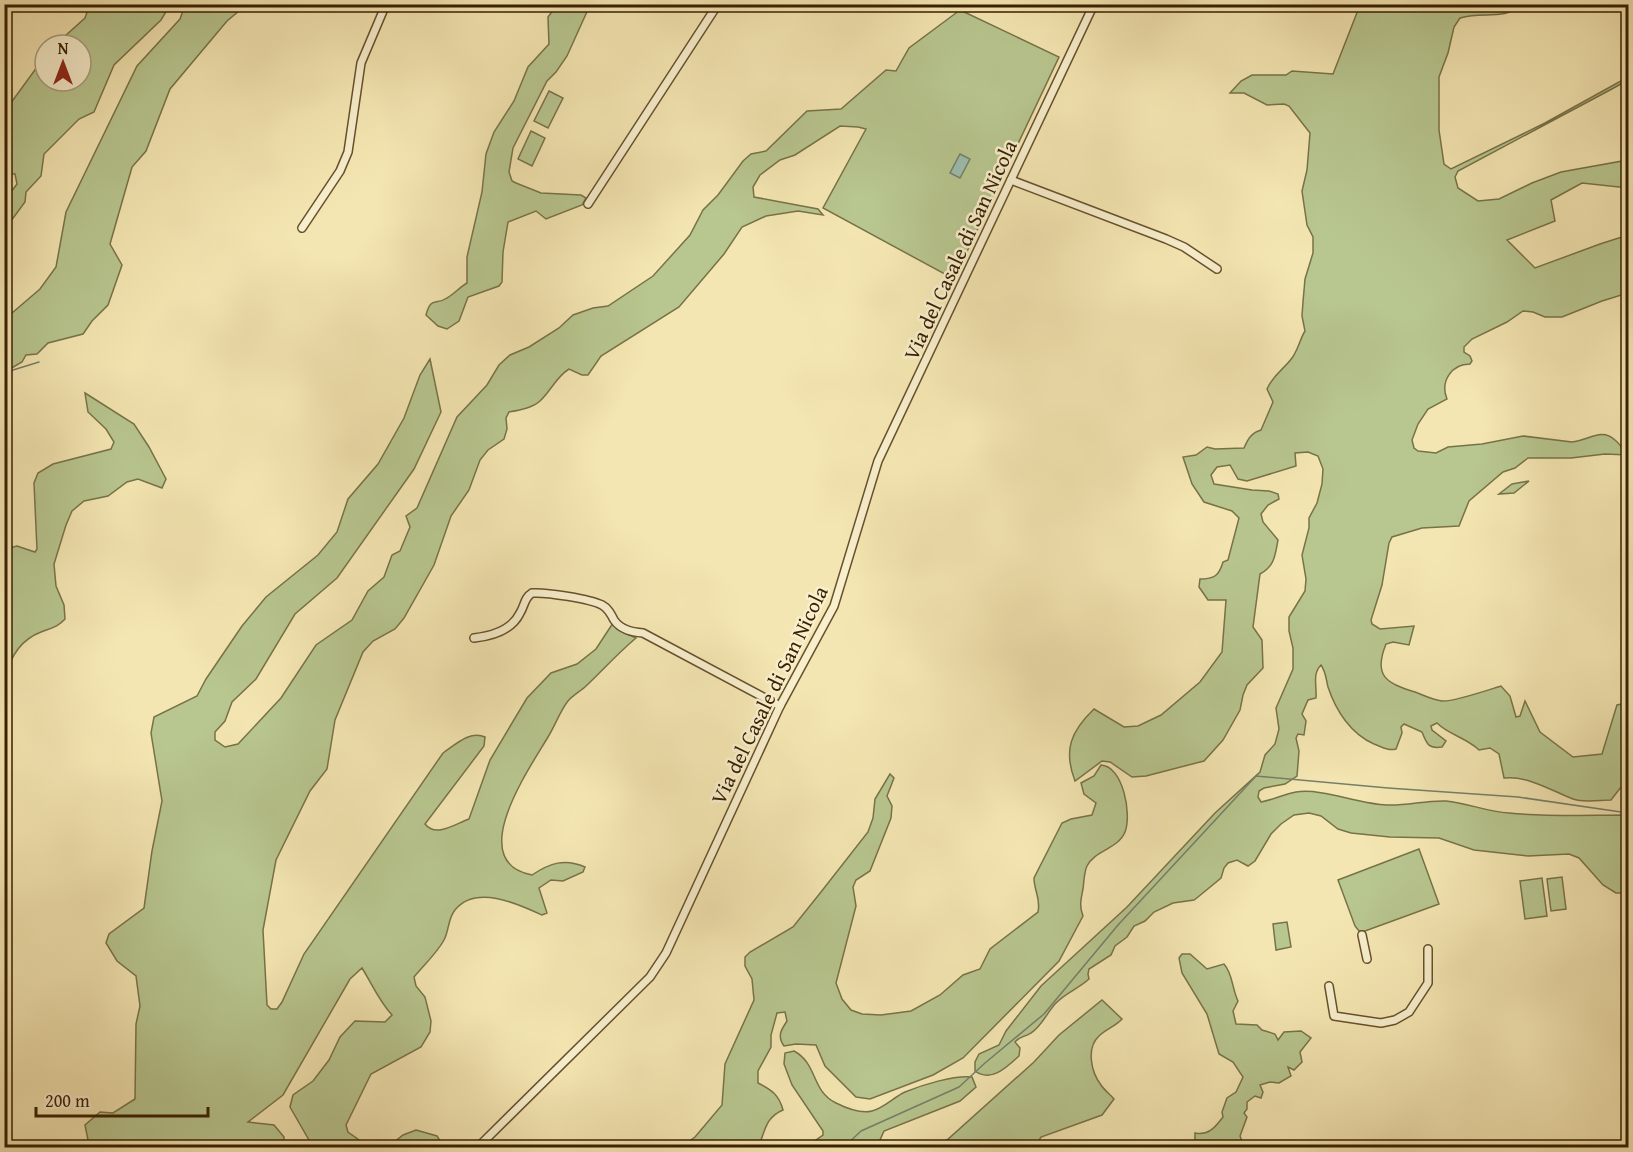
<svg xmlns="http://www.w3.org/2000/svg" width="1633" height="1152" viewBox="0 0 1633 1152" font-family="'Gentium Book Plus',serif">
	<style>
		.green { fill: #b8c68f; stroke: #787248; stroke-width: 1.5 }
		.water { fill: #9cbfb1; stroke: #747f6a; stroke-width: 1.5 }
		.lines { fill: none; stroke-linecap: round; stroke-linejoin: round }
		.stream { stroke: #747f6a; stroke-width: 1.5 }
		.minor-casing { stroke: #67512c; stroke-width: 10 }
		.minor { stroke: #f8efcd; stroke-width: 7 }
		.labels { text-anchor: middle; dominant-baseline: central; stroke-width: 5; stroke-linejoin: round; paint-order: stroke }
		.street-label { font-size: 21px; fill: #381f00; stroke: #f8efcd }
	</style>
	<rect width="100%" height="100%" fill="#f4e6b2"/>
	<filter id="stains"><feTurbulence type="fractalNoise" baseFrequency=".00333" numOctaves="4"/><feColorMatrix values="0 0 0 0 .2 0 0 0 0 .09 0 0 0 0 .02 0 0 0 .5 -.17"/></filter>
	<radialGradient id="worn" r=".72"><stop offset=".6" stop-color="#630" stop-opacity="0"/><stop offset="1" stop-color="#630" stop-opacity=".3"/></radialGradient>
	<g class="green">
		<polygon points="90,4 170,5 161,20 114,65 94,112 79,119 44,154 41,176 26,192 25,202 5,229 5,200 17,184 15,174 5,174 5,111 45,56 45,81 81,81 81,45 55,45 85,18"/>
		<polygon points="185,5 246,5 227,21 170,89 146,151 132,167 110,244 122,265 108,305 92,321 83,334 48,343 37,354 26,355 22,362 5,372 5,319 40,289 56,267 66,212 137,66 180,19"/>
		<path d="M557,5h33l-23,51 -11,16 -9,9 -34,67 -4,24 3,9 4,2 25,10 40,2 5,3 -4,7 -36,14 -10,-8 -28,11 -5,30 -1,30 -3,4 -31,11 -9,24 -12,8 -9,-3 -12,-11c5,-19 9,-9 21,-17 7,-4 13,-11 20,-15v-26l15,-65 4,-38 8,-22 20,-31 14,-34 21,-23 -1,-27z"/>
		<path d="M1360,5h163c-21,16 -38,6 -63,13l-6,9 -6,26 -9,24v53l5,34 7,5 94,-46 83,-46v3l-18,10 -152,81 -3,6 3,11 20,13 21,-2 33,-16 29,-11 67,-12v28l-46,-5 -31,17 4,21 -48,19 28,28 65,-24 28,-9v58l-26,8 -40,16h-17l-12,-5 -10,-1 -16,11 -35,17 -8,8v5l6,4 2,5 -2,3c-19,0 -30,18 -23,35l-19,10 -10,15 -6,16 2,8 4,3 18,2 12,-6 34,-3 41,-8 49,6c16,-1 29,-15 43,-2 5,4 9,11 13,15l-23,-1 -34,4h-43l-13,10 -12,4 -34,29 -10,25 -37,2 -30,9 -3,6 -7,42 -11,35 1,4 8,5 34,-3 -5,19 -16,-3 -7,2c-13,32 0,39 29,48 8,3 18,8 27,9 11,1 46,-11 59,-15l9,10 6,21 4,-1 5,-15 15,31 33,25 29,-3 15,-49 10,-2 1,70 -3,9 -14,18c-11,0 -28,3 -38,-1 -21,-8 -46,-24 -69,-21l-5,-24 -9,-6 -11,2c-12,-12 -30,-15 -42,-27l-6,3 1,4 14,11 -4,6c-13,2 -15,-2 -20,-15l-18,-8 -3,3 1,6 -6,16c-8,2 -14,-2 -22,-5 -23,-10 -38,-33 -46,-57 -2,-8 -2,-15 -7,-22 -9,9 -4,21 -5,33l-8,2 -6,14 4,7 -2,14 -6,-1 -2,4 3,13 -2,25 -12,8 -21,4 -5,3 -1,6 3,5c12,-2 23,-8 35,-10 27,-4 62,12 91,13 20,1 39,-5 59,-4 22,2 41,11 63,12 40,4 80,2 119,2v78h-12l-13,-8 -24,-27 -10,-4 -41,2 -54,-6 -35,-12 -49,-1 -39,-4 -13,-4 -17,-13 -12,-3 -15,2 -13,9 -10,10 -16,27 -7,5 -11,-6 -9,3 -4,5 -3,10 -23,19 -4,3 -21,3 -19,9 -9,9 -11,5 -7,11 -12,9 -4,9 -22,14 -1,5 1,5c-11,10 -24,14 -34,25 -8,9 -14,23 -24,29 -6,4 -11,3 -16,9l5,6 -1,8c-12,11 -28,27 -44,15v-9l4,-8 20,-9 7,-14 35,-45 86,-79 88,-94 45,-41 5,-17 10,-11 4,-15 -3,-21 17,-39v-21l-4,-17v-14l16,-26 1,-12 -4,-24 7,-27v-10l8,-15 5,-19 1,-15 -5,-13 -10,-4 -13,1 1,13 -49,15 -9,-2 -8,-14 -13,2 -6,8 3,9 38,6 17,1 9,3 1,5 -11,6 -7,9 2,8 15,18c-3,15 -3,26 -18,34l-7,53 9,13 1,28 -16,17 -4,10 -3,15 -17,30 -19,21 -58,15 -14,1 -22,-15 -8,-1 -27,20c-12,-31 -4,-50 19,-72l30,18 14,-1 23,-11 39,-33 22,-30 4,-52h-18l-9,-13 1,-8c14,0 19,-3 23,-17l5,-2 11,-42 -7,-7 -28,-9 -12,-18 -9,-27 13,-2 11,-8 8,2 29,-1c4,-9 7,-15 17,-18l12,-28 -6,-13c6,-14 17,-20 25,-31 6,-8 8,-19 13,-27l-3,-15 1,-14 2,-23 8,-26v-16l-6,-12 -5,-34 5,-21 3,-37 -21,-27 -5,-2 -17,1 -23,-12h-14l11,-12 11,-6h34l6,-4 41,3z"/>
		<path d="M960,10l99,47 -105,222 -131,-71 43,-79 -8,-2 -18,-1 -45,29 -15,5 -20,15 -7,12 1,10 64,12 5,6 -25,-4 -32,5 -24,11 -18,27 -45,53 -78,49 -13,19h-6l-13,-6c-13,8 -18,22 -29,32 -8,7 -20,9 -31,11l-3,6 1,11 -3,10 -16,11 -8,10 -11,30 -18,26 -17,49 -30,53 -9,11 -22,12 -10,11 -28,68 -8,49 -17,22 -34,69 -13,70 4,75 4,4h6l5,-7 22,-48 139,-201c12,-8 27,-23 42,-16l-1,9 -59,78c11,14 30,0 44,-5l21,-59 37,-62 24,-25 26,-9 19,-15 17,-26 10,9 13,6c-18,15 -33,32 -50,48 -5,5 -13,9 -18,15 -8,10 -13,25 -20,36 -19,32 -84,125 -16,138 18,-12 33,-17 53,-8l-2,5 -20,9 -12,-1 -12,8 8,25 -5,2c-24,-11 -66,-31 -87,-5 -7,8 -6,21 -11,30 -7,13 -20,25 -30,37l2,9 9,11 6,24 -1,11 -9,15 -50,27 -25,51 2,7 21,15h-56l-23,-40 3,-12 20,-14 16,-21 11,-23 15,-16 30,1 7,-7c-13,-14 -20,-31 -30,-47l-12,11 -67,116 -35,27 26,3 10,12v10h-197l2,-2 -4,-20 15,-13 13,1 22,-14 1,-75 4,-18 -4,-30 -19,-15 -11,-18 3,-9 35,-26 8,-57 10,-50 -11,-68 3,-16 43,-21 9,-17 36,-53 24,-29 52,-42 19,-23 11,-33 30,-35 26,-46 16,-43 10,-16 11,53 -27,57 -77,109 -42,36 -39,65 -24,23 -7,19 -10,11v8l10,7 13,-3 43,-46 35,-53 36,-25 16,-29 16,-14 8,-22 8,-4 10,-24 -4,-11 11,-8 40,-91 30,-32 12,-20 11,-10 19,-8 30,-19 14,-13 20,-7 15,-2 45,-30 37,-41 13,-25 15,-15 25,-34 8,-7 15,-3 41,-40 34,-2 45,-39 10,1 13,-23z"/>
		<polygon points="549,91 563,98 548,128 534,121"/>
		<polygon points="531,131 545,138 532,166 518,159"/>
		<path d="M85,393l49,31 15,23 17,32 -4,9 -24,-9 -11,3 -19,14 -24,5 -12,10 -6,14 -12,39 2,22 8,19 1,14c-7,8 -14,9 -24,13 -21,8 -31,25 -36,46v-129l12,-3 18,6 2,-3 -3,-66 4,-10 15,-9 58,-15 3,-7 -8,-13 -18,-17z"/>
		<polygon points="1529,481 1514,493 1499,494 1512,484"/>
		<path d="M1101,765c22,1 31,49 24,67 -7,17 -30,18 -38,34 -3,6 -3,16 -4,23 -2,10 -4,17 0,27l-24,45 -96,97 -30,17 -63,24 -14,-2 -31,-31 -9,-21 -20,-1 -12,2c-7,-10 -3,-16 3,-25l-2,-9 -8,1 -6,22v12l-13,24v12c14,7 21,12 25,27 -17,7 -18,20 -24,36l-1,2 -77,-1 14,-10 27,-32 3,-41 29,-64 -2,-21 -7,-13v-9l5,-5 43,-25 28,-35 47,-60 5,-14 2,-19 15,-25 4,4 -7,18 5,10 -1,12 -21,53 -14,9 -3,7 3,19 -20,77 6,16 9,11 11,4 19,1 30,-4 29,-16 23,-20 17,-6 10,-20 48,-37c3,-14 -4,-21 -4,-34l28,-55 9,-4 21,-4 4,-12 -12,-9 -3,-11 13,-7z"/>
		<polygon points="1419,849 1439,904 1365,931 1359,931 1355,926 1338,880"/>
		<polygon points="1562,877 1566,909 1551,911 1547,879"/>
		<polygon points="1542,878 1547,916 1525,919 1520,881"/>
		<polygon points="1287,922 1291,947 1276,950 1273,924"/>
		<path d="M1182,954h8l17,15 17,-5c9,10 8,25 14,37l-5,10 3,13 21,1 5,5 13,4 3,6 6,-8 17,-1 10,7 -11,14 2,10 -8,8 -6,-3 3,9 -12,7 -9,-1 -10,3 3,7 -2,6 -6,-2 -8,6v7l-3,4 3,4 -7,19 4,11h-44l-5,-4v-10c14,3 20,-6 28,-16l-1,-5 5,-14 9,-6 7,-15 -10,-15 -14,-8 -12,-40 -25,-41 -3,-15z"/>
		<path d="M1102,1000l20,19c-6,7 -16,10 -23,17 -13,12 -8,36 2,49 3,5 9,9 13,14l-12,16 -61,22 -6,10h-108l20,-7 87,-78 25,-27z"/>
		<path d="M794,1051c24,13 17,40 42,52 10,5 25,11 36,8 12,-3 22,-14 33,-19 17,-7 49,-17 67,-15l4,10 -16,14 -76,30 -4,9 5,7h-79l17,-12v-4l-31,-46 -8,-21 1,-11z"/>
		<polygon points="416,1130 437,1136 444,1147 388,1147 403,1135"/>
	</g>
	<polygon class="water" points="960,154 970,159 960,178 950,173"/>
	<g class="lines">
		<g class="stream">
			<polyline points="4,377 13,370 39,362"/>
			<polyline points="843,1148 861,1131 959,1087 985,1063 1044,1014 1118,925 1256,776 1388,788 1518,797 1628,813"/>
		</g>
		<g class="minor-casing">
			<g id="minor">
				<polyline points="1011,180 1166,239 1184,247 1217,269"/>
				<polyline points="588,204 718,4"/>
				<polyline points="302,228 340,171 348,152 361,63 386,4"/>
				<path d="M474,638c18,-2 38,-8 46,-25 5,-8 4,-15 12,-20 15,-1 58,6 70,12 6,3 9,9 12,15 7,10 18,12 29,13l137,73"/>
				<polyline points="1362,935 1367,959"/>
				<polyline points="1329,986 1334,1016 1381,1023 1395,1020 1409,1012 1428,983 1428,949"/>
				<polyline points="477,1148 650,977 666,953 780,706 834,606 878,461 1094,4"/>
			</g>
		</g>
		<use href="#minor" class="minor"/>
	</g>
	<g class="labels">
		<g class="street-label">
			<text transform="translate(960 250) rotate(-65)">Via del Casale di San Nicola</text>
			<text transform="translate(769 695) rotate(-64)">Via del Casale di San Nicola</text>
		</g>
	</g>
	<rect width="1633" height="1152" fill="none" stroke="#f4e6b2" stroke-width="24"/>
	<rect x="6" y="6" width="1621" height="1140" fill="none" stroke="#381f00" stroke-width="3"/>
	<rect x="12" y="12" width="1609" height="1128" fill="none" stroke="#381f00" stroke-width="1.5"/>
	<g transform="translate(63 63)"><circle r="28" fill="#f8efcd" stroke="#ab9c7b" stroke-width="1.5"/>
	<path d="M0-4.5L10 22L0 15L-10 22Z" fill="#8f2418"/>
	<text y="-9" font-size="16" font-weight="bold" text-anchor="middle" fill="#381f00">N</text>
	</g>
	<path d="M36 1107v9h172v-9" fill="none" stroke="#381f00" stroke-width="3"/>
	<text x="45" y="1107" font-size="18" fill="#381f00" stroke="#f8efcd" stroke-width="4.5" paint-order="stroke">200 m</text>
	<rect width="100%" height="100%" filter="url(#stains)"/>
	<rect width="100%" height="100%" fill="url(#worn)"/>
</svg>
